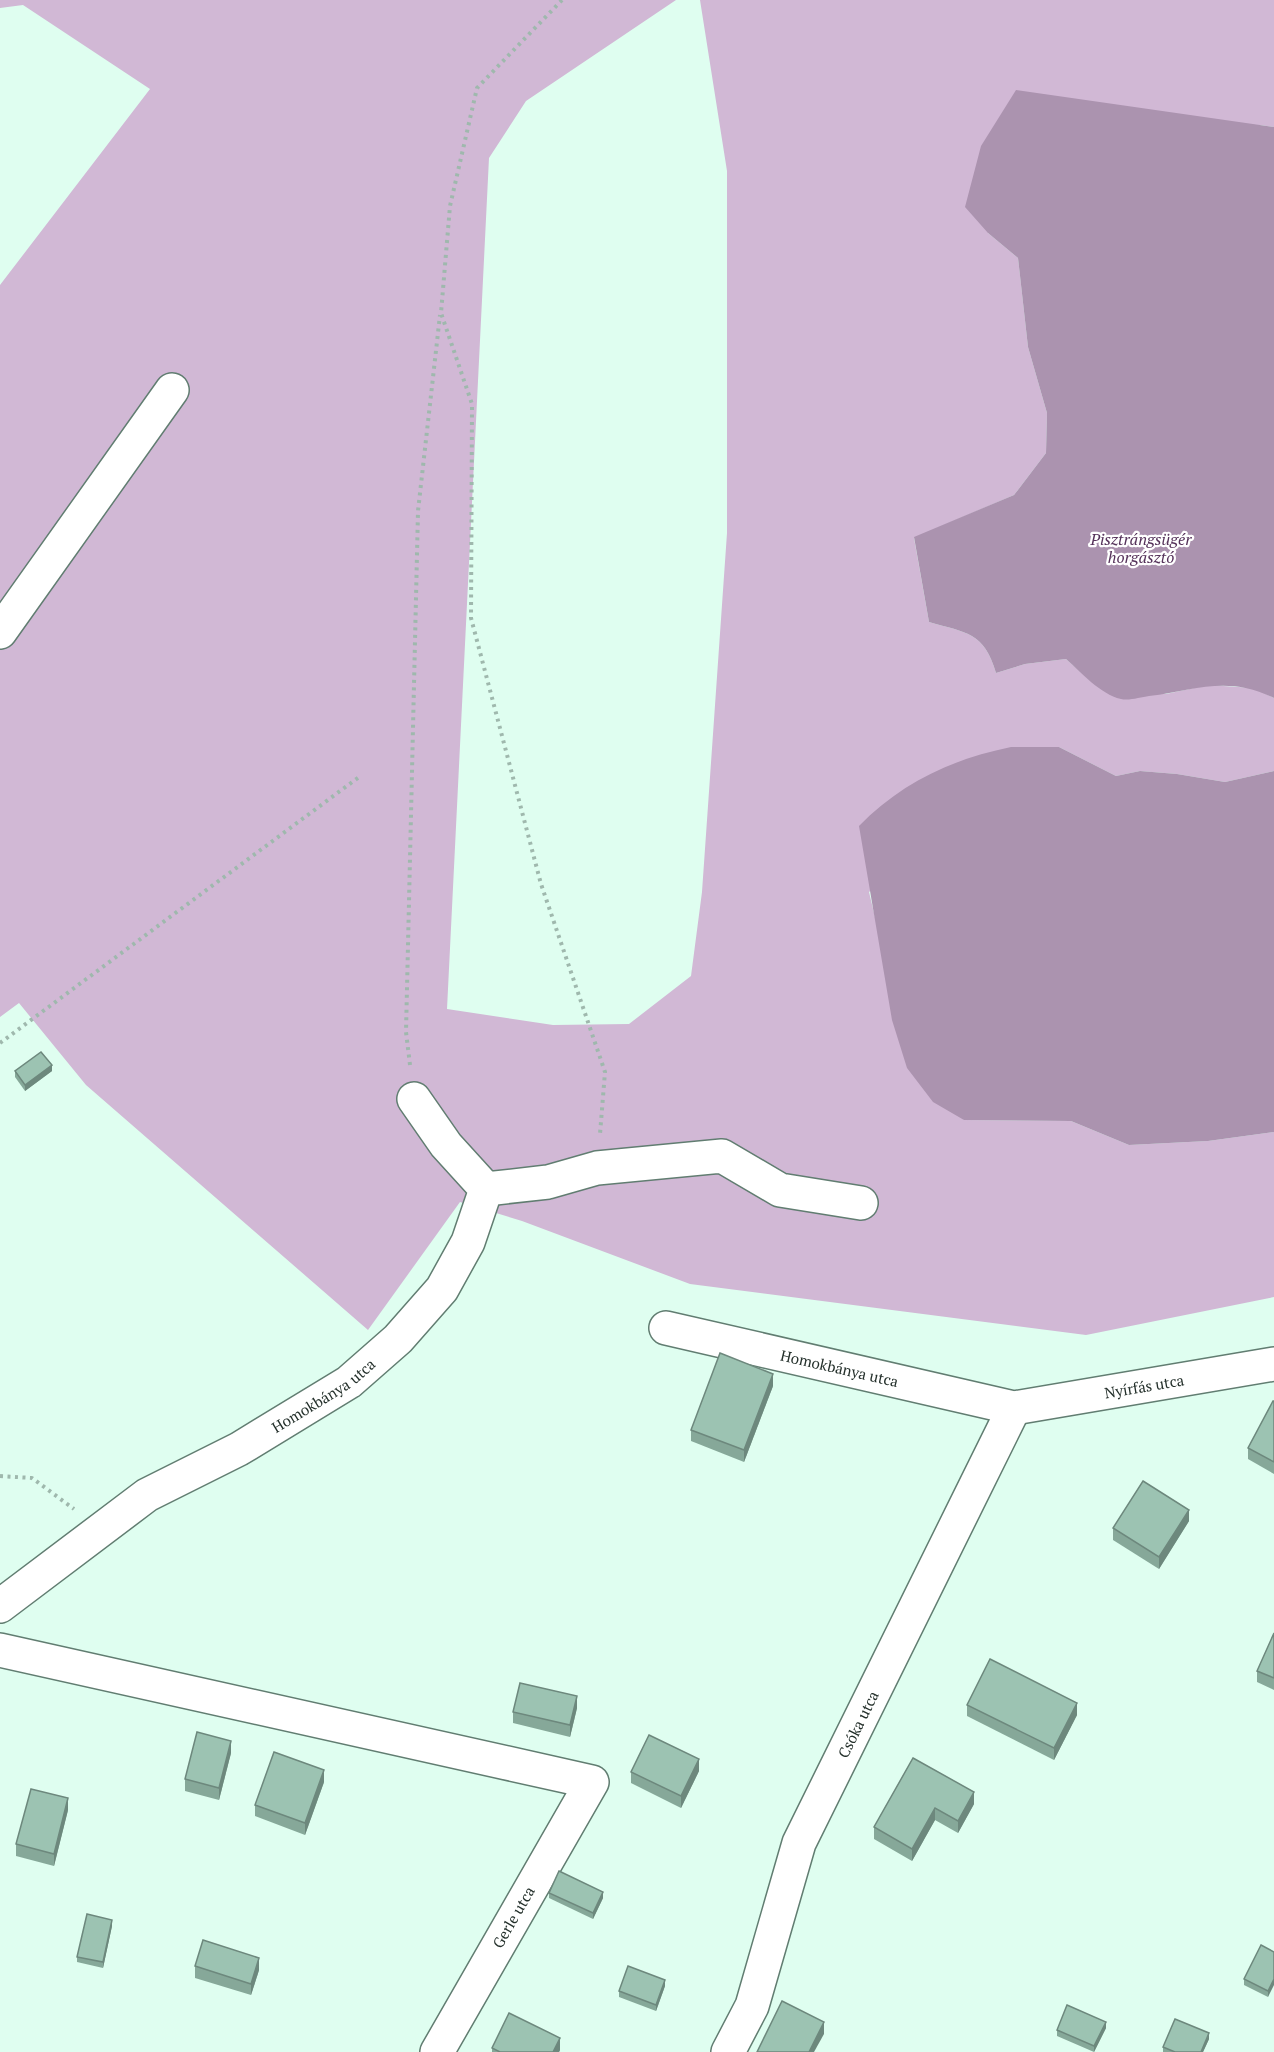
<svg xmlns="http://www.w3.org/2000/svg" width="1274" height="2052" viewBox="0 0 1274 2052" font-family="'PT Serif',serif">
	<style>
		.forest { fill: #d1b8d5 }
		.water { fill: #ab93af }
		.lines { fill: none; stroke-linecap: round; stroke-linejoin: round }
		.minor-casing { stroke: #617d71; stroke-width: 36 }
		.path { stroke: #9fb8ad; stroke-width: 4; stroke-dasharray: 3 4.5; stroke-linecap: butt }
		.minor { stroke: #fff; stroke-width: 33 }
		.wall { fill: #86a899 }
		.shaded-wall { fill: #6d887d }
		.building { fill: #9cc3b2; stroke: #6d887d; stroke-width: 1.5 }
		.labels { text-anchor: middle; dominant-baseline: central; stroke-width: 4.5; stroke-linejoin: round; paint-order: stroke }
		.street-label { font-size: 15px; fill: #24302b; stroke: #fff }
		.water-label { font-size: 16px; font-style: italic; fill: #55325a; stroke: #fff }
	</style>
	<rect width="100%" height="100%" fill="#dffef0"/>
	<path class="forest" d="M0,0h676l-150,101 -37,57 -42,851 106,16 76,-1 62,-48 11,-84 25,-359v-362l-27,-171h574v127l-14,-2 -272,108 30,25 10,89 19,66 -1,40 -32,42 -100,43 15,84c38,11 55,10 67,51l29,-9 41,-5 27,24 73,11 42,-9 46,3 20,10v73l-49,11 -48,-8 -37,-3 -24,5 -57,-29 -190,145 11,46 84,182 107,1 58,24 79,-4 66,-9v165l-188,38 -396,-51 -168,-63 -62,-19 -92,128 -282,-245 -67,-82 -19,14v-732l150,-196 -127,-84 -23,3z"/>
	<g class="water">
		<path d="M1016,90l258,37v571c-46,-23 -78,-8 -125,-2 -8,1 -20,5 -28,3 -21,-5 -39,-26 -55,-40l-41,5 -29,9c-12,-41 -29,-40 -67,-51l-15,-85 100,-42 32,-42 1,-40 -19,-66 -10,-89 -30,-25 -23,-26 16,-61z"/>
		<path d="M1011,747h48l57,29 24,-5 37,3 48,8 49,-11v361l-66,9 -79,4 -58,-24 -107,-1 -31,-18 -26,-34 -15,-48 -33,-194c42,-43 93,-67 152,-79z"/>
	</g>
	<g class="lines">
		<g class="minor-casing">
			<g id="minor">
				<polyline points="0,632 172,390"/>
				<polyline points="486,1189 548,1182 597,1168 722,1156 780,1190 861,1203"/>
				<path id="s1" d="M666,1328l348,80 260,-44"/>
				<path id="s2" d="M0,1606l147,-111 92,-46 110,-67 49,-43 44,-50 26,-47 18,-53 -40,-44 -32,-46"/>
				<polyline points="0,1650 592,1782 437,2052"/>
				<path id="s3" d="M728,2052l24,-46 47,-163 215,-435"/>
			</g>
		</g>
		<g class="path">
			<polyline points="562,0 477,88 450,206 441,313 472,404 471,618 541,884 605,1072 600,1134"/>
			<polyline points="0,1043 359,777"/>
			<polyline points="410,1065 406,1032 418,511 440,315"/>
			<polyline points="0,1476 32,1478 74,1509"/>
		</g>
		<use href="#minor" class="minor"/>
	</g>
	<g class="wall">
		<polygon points="15,1071 52,1071 25,1091 15,1077"/>
		<polygon points="773,1386 744,1462 691,1441 691,1430"/>
		<polygon points="1274,1401 1274,1474 1248,1459 1248,1448"/>
		<polygon points="1189,1521 1159,1569 1113,1540 1113,1528"/>
		<polygon points="1274,1633 1274,1690 1257,1682 1257,1671"/>
		<polygon points="967,1705 1077,1715 1054,1760 967,1716"/>
		<polygon points="577,1708 570,1737 513,1723 513,1712"/>
		<polygon points="231,1753 219,1800 185,1791 185,1779"/>
		<polygon points="913,1758 974,1804 958,1833 935,1820 912,1861 874,1839 874,1827"/>
		<polygon points="699,1771 681,1808 631,1783 631,1772"/>
		<polygon points="324,1782 305,1835 255,1816 255,1805"/>
		<polygon points="68,1810 54,1866 16,1856 16,1844"/>
		<polygon points="549,1893 603,1898 593,1919 549,1898"/>
		<polygon points="112,1926 103,1968 77,1962 77,1957"/>
		<polygon points="1274,1952 1268,1997 1244,1985 1244,1979"/>
		<polygon points="195,1966 259,1970 251,1995 195,1978"/>
		<polygon points="665,1986 656,2011 619,1997 619,1991"/>
		<polygon points="1106,2028 1094,2052 1057,2036 1057,2030"/>
		<polygon points="1209,2039 1203,2052 1163,2052 1163,2047"/>
		<polygon points="492,2048 560,2050 559,2052 492,2052"/>
	</g>
	<g class="shaded-wall">
		<polygon points="52,1065 52,1071 25,1091 25,1085"/>
		<polygon points="773,1374 773,1386 744,1462 744,1450"/>
		<polygon points="1189,1510 1189,1521 1159,1569 1159,1557"/>
		<polygon points="577,1696 577,1708 570,1737 570,1725"/>
		<polygon points="1077,1703 1077,1715 1054,1760 1054,1748"/>
		<polygon points="231,1741 231,1753 219,1800 219,1788"/>
		<polygon points="699,1759 699,1771 681,1808 681,1796"/>
		<polygon points="324,1770 324,1782 305,1835 305,1823"/>
		<polygon points="974,1792 974,1804 958,1833 958,1821"/>
		<polygon points="68,1798 68,1810 54,1866 54,1854"/>
		<polygon points="935,1808 935,1820 912,1861 912,1849"/>
		<polygon points="603,1892 603,1898 593,1919 593,1913"/>
		<polygon points="112,1920 112,1926 103,1968 103,1962"/>
		<polygon points="259,1958 259,1970 251,1995 251,1984"/>
		<polygon points="1274,1979 1274,1985 1268,1997 1268,1991"/>
		<polygon points="665,1980 665,1986 656,2011 656,2005"/>
		<polygon points="824,2022 824,2034 814,2052 809,2052"/>
		<polygon points="1106,2022 1106,2028 1094,2052 1094,2046"/>
		<polygon points="1209,2033 1209,2039 1203,2052 1201,2052"/>
		<polygon points="560,2038 560,2050 559,2052 553,2052"/>
	</g>
	<g class="building">
		<polygon points="41,1052 52,1065 25,1085 15,1071"/>
		<polygon points="720,1353 773,1374 744,1450 691,1430"/>
		<polygon points="1273,1401 1274,1401 1274,1462 1248,1448"/>
		<polygon points="1143,1481 1189,1510 1159,1557 1113,1528"/>
		<polygon points="1274,1633 1274,1678 1257,1671"/>
		<polygon points="990,1659 1077,1703 1054,1748 967,1705"/>
		<polygon points="520,1683 577,1696 570,1725 513,1712"/>
		<polygon points="197,1732 231,1741 219,1788 185,1779"/>
		<polygon points="649,1735 699,1759 681,1796 631,1772"/>
		<polygon points="274,1752 324,1770 305,1823 255,1805"/>
		<polygon points="913,1758 974,1792 958,1821 935,1808 912,1849 874,1827"/>
		<polygon points="31,1789 68,1798 54,1854 16,1844"/>
		<polygon points="559,1871 603,1892 593,1913 549,1893"/>
		<polygon points="87,1914 112,1920 103,1962 77,1957"/>
		<polygon points="203,1940 259,1958 251,1984 195,1966"/>
		<polygon points="1261,1945 1274,1952 1274,1979 1268,1991 1244,1979"/>
		<polygon points="628,1966 665,1980 656,2005 619,1991"/>
		<polygon points="782,2001 824,2022 809,2052 757,2052"/>
		<polygon points="1067,2005 1106,2022 1094,2046 1057,2030"/>
		<polygon points="509,2013 560,2038 553,2052 500,2052 492,2048"/>
		<polygon points="1175,2019 1209,2033 1201,2052 1175,2052 1163,2047"/>
	</g>
	<g class="labels">
		<g class="street-label">
			<text stroke="none"><textPath href="#s1" startOffset="178">Homokbánya utca</textPath></text>
			<text stroke="none"><textPath href="#s1" startOffset="489">Nyírfás utca</textPath></text>
			<text stroke="none"><textPath href="#s2" startOffset="387">Homokbánya utca</textPath></text>
			<text stroke="none"><textPath href="#s3" startOffset="354">Csóka utca</textPath></text>
			<text transform="translate(513 1917) rotate(-60)">Gerle utca</text>
		</g>
		<g class="water-label">
			<text x="1141" y="539">Pisztrángsügér<tspan x="1141" dy="18">horgásztó</tspan></text>
		</g>
	</g>
</svg>
